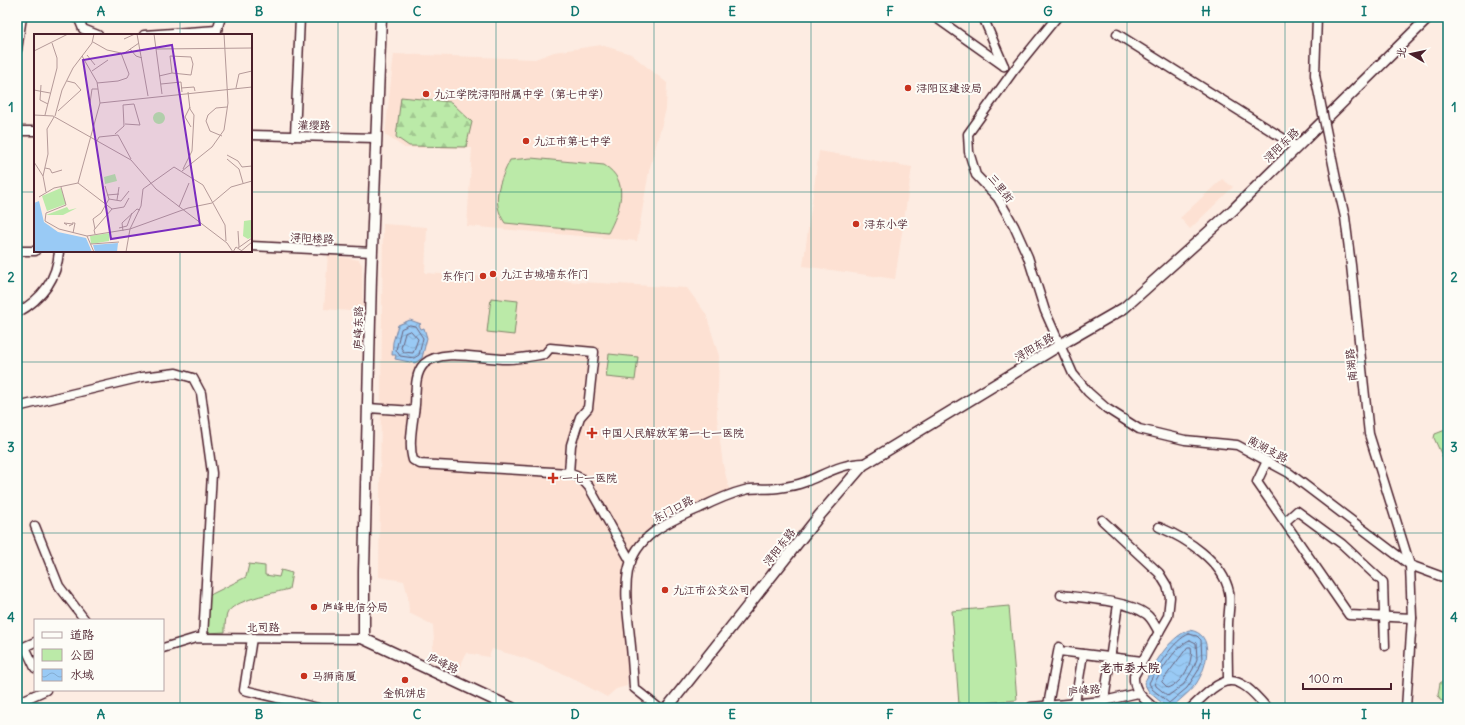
<svg xmlns="http://www.w3.org/2000/svg" width="1465" height="725" viewBox="0 0 1465 725" font-family="Delius,'LXGW WenKai TC',sans-serif">
	<style>
		.built { fill: #fde1d3 }
		.green { fill: #bbeaa8; stroke: #82846a }
		.forest { fill: url(#forest-firs); stroke: #82846a }
		.water { fill: url(#water-waves); stroke: #7986a4 }
		.lines { fill: none; stroke-linecap: round; stroke-linejoin: round }
		.shore { stroke: #6a637c; stroke-width: 1 }
		.minor-casing { stroke: #4a1f2b; stroke-width: 11 }
		.major-casing { stroke: #4a1f2b; stroke-width: 13 }
		.minor { stroke: #fdfcf7; stroke-width: 8 }
		.major { stroke: #fdfcf7; stroke-width: 10 }
		.minor-bridge-casing { stroke: #4a1f2b; stroke-width: 11; stroke-linecap: butt }
		.minor-bridge { stroke: #fdfcf7; stroke-width: 8 }
		.grid { fill: none; stroke: #0f766e; stroke-width: 1; stroke-opacity: 0.55 }
		.poi-dot { fill: #c8321e; stroke: #fdfcf7; stroke-width: 1.5 }
		.labels { text-anchor: middle; dominant-baseline: central; stroke-width: 4; stroke-linejoin: round; paint-order: stroke }
		.poi-label { font-size: 11px; fill: #4a1f2b; stroke: #fdfcf7; text-anchor: start }
		.street-label { font-size: 11px; fill: #4a1f2b; stroke: #fdfcf7 }
		.neighbourhood-label { font-size: 12px; font-weight: bold; fill: #4a1f2b; stroke: #fdfcf7 }
		.inset-road { fill: none; stroke: #b59a99; stroke-width: 1 }
		.view { fill: #7b2cbf; fill-opacity: 0.15; stroke: #7b2cbf; stroke-width: 2 }
		.inset-edge { fill: none; stroke: #4a1f2b; stroke-width: 2 }
		.neatline { fill: none; stroke: #0f766e; stroke-width: 1.5 }
		.grid-label { font-size: 13px; text-anchor: middle; font-weight: bold; fill: #0f766e }
	</style>
	<defs>
		<pattern id="forest-firs" width="22" height="20" patternUnits="userSpaceOnUse"><rect width="22" height="20" fill="#bbeaa8"/><path d="M5 1l3.5 6h-7zM16 11l3.5 6h-7z" fill="#a2c891"/></pattern>
		<pattern id="water-waves" width="16" height="10" patternUnits="userSpaceOnUse"><rect width="16" height="10" fill="#99caf5"/><path d="M0 5q4-4 8 0t8 0" fill="none" stroke="#85add2"/></pattern>
	</defs>
	<rect width="100%" height="100%" fill="#fdece2"/>
	<filter id="ink" filterUnits="userSpaceOnUse"><feTurbulence type="fractalNoise" baseFrequency=".025" numOctaves="2"/><feDisplacementMap in="SourceGraphic" scale="8" xChannelSelector="R" yChannelSelector="G"/><feConvolveMatrix kernelMatrix="1 2 1 2 8 2 1 2 1" color-interpolation-filters="sRGB"/></filter>
	<g filter="url(#ink)">
		<g class="built">
			<polygon points="601,45 631,54 667,83 666,109 649,171 637,241 467,226 472,148 405,148 385,135 394,54 535,59 554,52"/>
			<polygon points="819,151 912,167 895,279 803,266"/>
			<polygon points="1222,179 1233,187 1190,229 1180,218"/>
			<polygon points="383,224 427,227 425,273 687,288 706,314 719,356 717,417 723,465 730,492 670,513 652,526 626,561 622,575 629,642 627,686 616,689 607,697 568,676 524,658 492,649 489,657 466,653 459,670 430,657 434,643 433,625 409,613 408,597 404,581 379,577"/>
			<polygon points="328,254 359,260 362,265 363,312 324,309"/>
		</g>
		<g class="green">
			<path d="M531,158l73,7c27,16 16,45 4,68l-103,-10c-15,-22 -5,-42 5,-63z"/>
			<polygon points="491,298 518,301 514,335 487,332"/>
			<polygon points="609,354 638,357 635,380 606,377"/>
			<polygon points="1448,429 1448,469 1434,438 1435,434"/>
			<path d="M249,564l16,2v9l14,2 2,-7 11,3 -3,16c-14,4 -57,11 -62,25 -2,5 -2,13 -2,18l-17,1v-37l38,-19z"/>
			<polygon points="1009,606 1017,700 959,705 952,611"/>
			<polygon points="1443,681 1448,681 1448,703 1440,700 1438,695 1440,683"/>
		</g>
		<polygon class="forest" points="401,97 451,102 472,122 466,147 409,146 396,137"/>
		<g class="water">
			<polygon points="410,320 421,324 419,325 421,329 424,328 427,338 422,358 415,363 395,359 396,355 392,355 393,342 398,325"/>
			<path d="M1189,630c27,3 18,38 7,54 -7,9 -17,16 -25,24h-3l-19,-16 -5,-9c10,-18 24,-45 45,-53z"/>
		</g>
		<g class="lines">
			<g class="shore">
				<polygon points="410,325 415,326 423,338 419,355 414,358 400,356 396,350 401,329"/>
				<polygon points="411,331 418,339 413,353 404,352 401,348 405,333"/>
				<path d="M1189,634l8,2 4,4 1,21 -4,10 -11,17 -18,15 -17,-14 -3,-6c8,-15 24,-43 40,-49z"/>
				<path d="M1190,640l6,3 1,16 -4,10 -9,15 -16,12 -12,-10 -1,-4c6,-11 22,-38 35,-42z"/>
				<path d="M1188,647h3c3,15 -9,37 -23,41l-6,-6z"/>
			</g>
			<g class="minor-casing">
				<g id="minor">
					<polyline points="78,17 83,29 98,35"/>
					<polyline points="935,17 1004,66"/>
					<polyline points="983,17 1004,66"/>
					<polyline points="1057,17 1014,70 968,134 969,152 976,175 998,198 1014,226 1028,257 1045,311 1073,374 1088,392 1106,408 1139,429 1185,440 1237,445 1289,473 1410,565 1448,579"/>
					<polyline points="217,30 221,17"/>
					<polyline points="1117,34 1297,147"/>
					<polyline points="144,35 217,30"/>
					<polyline points="17,50 22,17"/>
					<polyline points="1315,75 1317,17"/>
					<polyline points="17,131 35,131"/>
					<polyline points="251,135 376,138"/>
					<polyline points="295,136 300,17"/>
					<polyline points="1336,179 1345,217 1351,265 1369,434 1410,565 1412,618 1406,708"/>
					<polyline points="251,246 372,252"/>
					<polyline points="17,251 35,251"/>
					<path d="M17,313c25,-14 40,-33 42,-62"/>
					<polyline points="17,407 142,377 176,373 193,378 201,393 212,473 203,638"/>
					<polyline points="368,408 414,411"/>
					<polyline points="1267,461 1257,482 1349,615 1412,618"/>
					<path d="M569,473l2,-28 5,-16 4,-12 8,-9 6,-56 -44,-4 -5,6c-12,2 -25,5 -37,5 -24,1 -65,-12 -84,5 -10,10 -8,29 -9,41 -2,18 -7,39 -2,55l7,4 149,9 12,5 8,9 42,75"/>
					<path d="M1102,520l57,53 8,13 3,11 -2,19 -34,60c-1,15 10,23 20,32"/>
					<polyline points="1285,522 1297,511 1342,544 1383,582 1385,646"/>
					<polyline points="35,526 59,586 85,620"/>
					<path d="M1159,527c26,11 64,34 70,65 2,11 -1,22 -1,33 -1,19 0,37 0,56"/>
					<path d="M1061,595c22,3 68,6 85,19 6,4 9,12 13,18"/>
					<polyline points="252,638 244,690 318,708"/>
					<polyline points="25,647 35,668"/>
					<polyline points="163,648 196,638 364,639"/>
					<polyline points="17,650 35,642"/>
					<polyline points="1059,651 1142,661"/>
					<polyline points="1104,701 1118,604"/>
					<polyline points="17,703 46,690"/>
					<polyline points="1075,703 1083,654"/>
					<polyline points="1048,705 1059,647"/>
					<polyline points="1031,707 1104,701 1138,693"/>
					<path d="M659,708l-25,-20c-1,-17 -2,-34 -4,-51 -2,-22 -6,-44 -2,-66 8,-37 42,-50 72,-63 14,-7 29,-14 45,-18 10,-3 22,0 33,-2 8,-1 19,-3 27,-6 20,-8 39,-20 62,-19"/>
					<path d="M1191,708c34,-33 43,-39 76,0"/>
				</g>
			</g>
			<g class="major-casing">
				<g id="major">
					<polyline points="381,17 371,276 364,572 364,639 512,708"/>
					<polyline points="667,708 819,516 863,465 1060,345 1124,308 1233,210 1429,17"/>
				</g>
			</g>
			<use href="#minor" class="minor"/>
			<use href="#major" class="major"/>
			<g class="minor-bridge-casing">
				<polyline id="minor-bridge" points="1315,75 1336,179"/>
			</g>
			<use href="#minor-bridge" class="minor-bridge"/>
		</g>
	</g>
	<path class="grid" d="M180,17v18M338,17v691M496,17v691M654,17v691M811,17v691M969,17v691M1127,17v691M1285,17v691M17,192h18M251,192h1197M180,251v457M17,362h1431M17,533h1431"/>
	<g class="poi-dot">
		<circle cx="908" cy="88" r="4"/>
		<circle cx="426" cy="94" r="4"/>
		<circle cx="526" cy="141" r="4"/>
		<circle cx="856" cy="224" r="4"/>
		<circle cx="493" cy="274" r="4"/>
		<circle cx="483" cy="276" r="4"/>
		<path d="M590 427h4v4h4v4h-4v4h-4v-4h-4v-4h4z"/>
		<path d="M551 472h4v4h4v4h-4v4h-4v-4h-4v-4h4z"/>
		<circle cx="665" cy="590" r="4"/>
		<circle cx="314" cy="607" r="4"/>
		<circle cx="304" cy="676" r="4"/>
		<circle cx="405" cy="680" r="4"/>
	</g>
	<g class="labels">
		<g class="poi-label">
			<text x="916" y="88">浔阳区建设局</text>
			<text x="434" y="94">九江学院浔阳附属中学（第七中学）</text>
			<text x="534" y="141">九江市第七中学</text>
			<text x="864" y="224">浔东小学</text>
			<text x="501" y="274">九江古城墙东作门</text>
			<text x="475" y="276" text-anchor="end">东作门</text>
			<text x="601" y="433">中国人民解放军第一七一医院</text>
			<text x="562" y="478">一七一医院</text>
			<text x="673" y="590">九江市公交公司</text>
			<text x="322" y="607">庐峰电信分局</text>
			<text x="312" y="676">马狮商厦</text>
			<text x="405" y="693" text-anchor="middle">金帆饼店</text>
		</g>
		<g class="street-label">
			<text transform="translate(314 125) rotate(1)">灌缨路</text>
			<text transform="translate(1281 145) rotate(-44)">浔阳东路</text>
			<text transform="translate(1001 188) rotate(51)">三里街</text>
			<text transform="translate(312 238) rotate(3)">浔阳楼路</text>
			<text transform="translate(358 328) rotate(-89)">庐峰东路</text>
			<text transform="translate(1034 347) rotate(-31)">浔阳东路</text>
			<text transform="translate(1351 365) rotate(-96)">南湖路</text>
			<text transform="translate(1268 449) rotate(28)">南湖支路</text>
			<text transform="translate(673 509) rotate(-27)">东门口路</text>
			<text transform="translate(779 547) rotate(-52)">浔阳东路</text>
			<text x="263" y="627">北司路</text>
			<text transform="translate(443 663) rotate(25)">庐峰路</text>
			<text transform="translate(1084 690) rotate(-5)">庐峰路</text>
		</g>
		<g class="neighbourhood-label">
			<text x="1130" y="667">老市委大院</text>
		</g>
	</g>
	<g transform="translate(34 34)">
		<rect width="218" height="218" fill="#fdece2"/>
		<path d="M119 84a6 6 0 1 1 12 0a6 6 0 1 1-12 0ZM81,140l2,7 -12,3 -1,-7zM27,154l5,16 -19,7 -5,-15zM217,186l1,17 -4,2 -5,-3 1,-15zM76,199l-1,8 -18,3 -1,-8z" fill="#bbeaa8"/>
		<path d="M33,173l2,3 8,-2 -14,7h-17z" fill="#bbeaa8"/>
		<path d="M5,167l5,21 14,10 28,6 6,14h-58v-49zM84,209l-1,9h-22l-2,-7z" fill="#99caf5"/>
		<path class="inset-road" d="M103,0l11,62M120,0l8,60M90,5l11,-5M59,8l14,8 14,3 8,21 -2,4 -9,3 -21,2M96,15l6,7 6,2M122,15l96,-1M0,17l34,-17M89,20l16,-11M53,21l8,10M48,22l15,26 3,21M0,33v15M58,37l16,-11M125,42l13,-3 -2,-17 21,1 2,7 -2,11 -19,-2M127,50l20,-2 1,10M7,51l-1,15 8,4M147,54l13,-1 1,4M202,54l3,-14 13,-3M0,56l16,3M56,69l2,-14h6M156,73l-5,10 6,10M24,77l23,-21 -6,-7 -8,-2M0,81l19,1 78,44 25,29 71,54M11,81l12,-47v-10l-5,-15M21,82l7,-26 11,-22 19,-25 2,-9M81,100l9,-8 -1,-21 11,-1 6,21 -15,-1M188,102l-12,-5 -4,-10 2,-6 8,-7 11,-1M63,107l2,-4 19,-2 13,24M193,121l11,6 4,6 10,-1M193,125l12,10 4,14M0,128l9,14 3,16M11,134l5,1 2,4 10,-3M149,135l9,-18 2,-36 -4,-6 -2,-17M148,137l30,-24 12,-17 4,-27 -4,-69M9,142l5,-22 -1,-25 7,-12M44,149l34,26 -18,21 1,4M71,152l4,13M27,153l5,18 -20,8 -1,8 14,8 28,7 43,-7 58,-21 24,-5 19,-16 21,-6M73,161l12,-1M5,163l15,-9 24,-5 22,-80 152,-16M83,166l2,-13M145,173l10,-24M78,175l12,-2 5,-9M38,189h3l-2,10M33,191l-3,-2 9,1 -4,2M85,194l8,-2 5,-13M61,195l-2,-10 8,-6 8,-14 12,2 8,-10M89,197l-1,-8 15,-14 3,1M204,197l1,16M53,202l7,16M193,209l6,9 3,-5 6,4M57,210l28,-2M204,214l14,-10M92,218l4,-23 11,-23 2,-17 31,-22 29,18 22,40 1,16M206,218l12,-10"/>
		<path class="view" d="M138,11l28,180 -89,14 -28,-179z"/>
		<rect width="218" height="218" class="inset-edge"/>
	</g>
	<rect width="1465" height="725" fill="none" stroke="#fdfcf7" stroke-width="44"/>
	<rect x="34" y="619" width="130" height="72" fill="#fdfcf7" stroke="#b5a4a5"/>
	<rect x="42" y="632" width="20" height="6" fill="#fdfcf7" stroke="#b5a4a5"/>
	<text x="70" y="639" font-size="12" fill="#4a1f2b">道路</text>
	<rect x="42" y="649" width="20" height="12" fill="#bbeaa8" stroke="#b5a4a5"/>
	<text x="70" y="659" font-size="12" fill="#4a1f2b">公园</text>
	<rect x="42" y="669" width="20" height="12" fill="url(#water-waves)" stroke="#b5a4a5"/>
	<text x="70" y="679" font-size="12" fill="#4a1f2b">水域</text>
	<g transform="translate(1411 54) rotate(279)" stroke="#fdfcf7" stroke-width="3" paint-order="stroke">
	<path d="M0-3L7 15L0 10L-7 15Z" fill="#4a1f2b"/>
	<text y="-6" font-size="11" font-weight="bold" text-anchor="middle" fill="#4a1f2b">北</text>
	</g>
	<path d="M1303 683v6h88v-6" fill="none" stroke="#4a1f2b" stroke-width="2"/>
	<text x="1309" y="683" font-size="12" fill="#4a1f2b" stroke="#fdfcf7" stroke-width="3" paint-order="stroke">100 m</text>
	<rect x="22" y="22" width="1421" height="681" class="neatline"/>
	<g class="grid-label">
		<text x="101" y="16">A</text>
		<text x="259" y="16">B</text>
		<text x="417" y="16">C</text>
		<text x="575" y="16">D</text>
		<text x="732" y="16">E</text>
		<text x="890" y="16">F</text>
		<text x="1048" y="16">G</text>
		<text x="1206" y="16">H</text>
		<text x="1364" y="16">I</text>
		<text x="11" y="112">1</text>
		<text x="1454" y="112">1</text>
		<text x="11" y="282">2</text>
		<text x="1454" y="282">2</text>
		<text x="11" y="452">3</text>
		<text x="1454" y="452">3</text>
		<text x="11" y="622">4</text>
		<text x="1454" y="622">4</text>
		<text x="101" y="719">A</text>
		<text x="259" y="719">B</text>
		<text x="417" y="719">C</text>
		<text x="575" y="719">D</text>
		<text x="732" y="719">E</text>
		<text x="890" y="719">F</text>
		<text x="1048" y="719">G</text>
		<text x="1206" y="719">H</text>
		<text x="1364" y="719">I</text>
	</g>
</svg>
